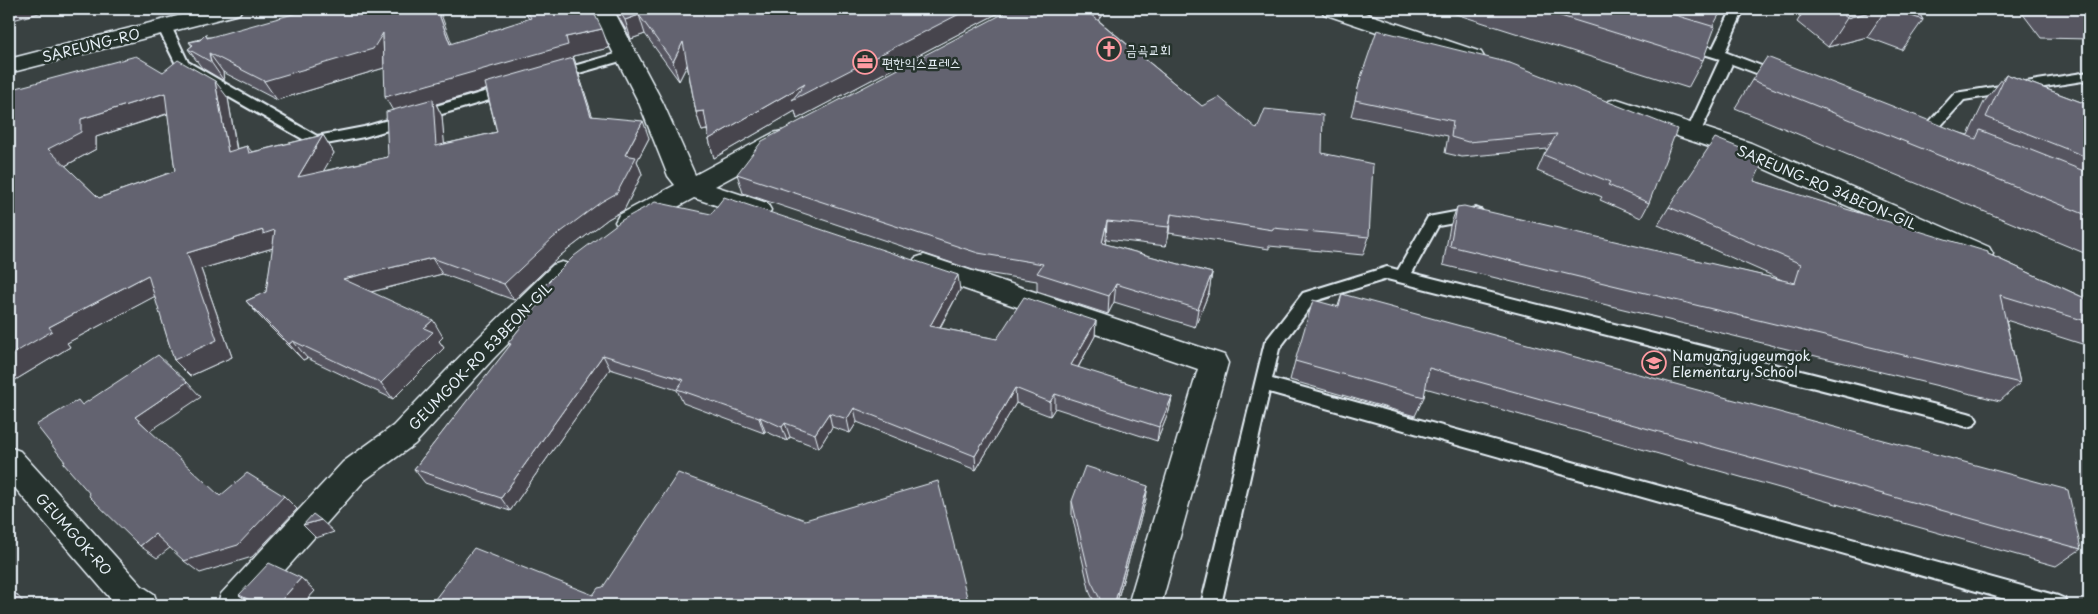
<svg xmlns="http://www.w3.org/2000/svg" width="2098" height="614" viewBox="0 0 2098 614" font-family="'Playpen Sans','Poor Story',sans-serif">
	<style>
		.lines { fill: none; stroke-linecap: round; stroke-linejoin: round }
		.lane-casing { stroke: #e8f1f8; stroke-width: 4 }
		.street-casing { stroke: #e8f1f8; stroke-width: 3 }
		.secondary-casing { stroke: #e8f1f8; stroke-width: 3 }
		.lane { fill: #26332d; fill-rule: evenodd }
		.street { fill: #26332d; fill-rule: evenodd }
		.secondary { fill: #26332d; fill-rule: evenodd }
		.wall { fill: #565560; stroke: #e8f1f8; fill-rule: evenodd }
		.shaded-wall { fill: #46454e; stroke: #e8f1f8 }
		.building { fill: #646370; stroke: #e8f1f8; fill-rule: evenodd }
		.labels { text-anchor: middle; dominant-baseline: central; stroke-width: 5; stroke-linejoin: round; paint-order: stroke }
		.street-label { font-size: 14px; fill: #e8f1f8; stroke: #26332d }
		.poi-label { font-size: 14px; fill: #e8f1f8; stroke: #26332d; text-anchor: start }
	</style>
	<rect width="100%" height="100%" fill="#394141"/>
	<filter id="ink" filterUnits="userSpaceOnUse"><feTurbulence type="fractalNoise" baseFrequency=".02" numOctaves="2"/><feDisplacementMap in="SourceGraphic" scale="10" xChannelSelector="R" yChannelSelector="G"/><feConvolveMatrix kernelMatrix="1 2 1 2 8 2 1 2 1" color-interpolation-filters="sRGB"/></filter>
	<g filter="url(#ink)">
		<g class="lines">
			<g class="lane-casing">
				<g id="lane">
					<polygon points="1732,9 1744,9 1725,52 1785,75 1787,78 1785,81 1780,82 1732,64 1700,133 1698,136 1688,136 1686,133 1720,59 1681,47 1679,44 1686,40 1713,48"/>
					<polygon points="164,22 171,26 188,62 317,136 364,127 508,85 513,87 515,90 513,93 364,137 315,146 178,68 157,26"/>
					<polygon points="626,51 631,52 633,55 631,58 558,79 553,78 551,75 553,72"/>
					<polygon points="2089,72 2089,80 1964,100 1928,140 1918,140 1916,137 1955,93"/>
					<polygon points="1476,208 1481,210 1484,214 1481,218 1438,226 1412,273 1968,413 1974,415 1977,420 1974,425 1968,427 1387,279 1315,301 1279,349 1272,379 2058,596 2065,599 2068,605 2026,605 1269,392 1221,605 1201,605 1265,342 1303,293 1387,267 1398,270 1428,217"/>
				</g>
			</g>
			<g class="street-casing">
				<g id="street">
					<polygon points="591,9 613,9 663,103 695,175 773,133 782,131 791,133 794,139 791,145 715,186 767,203 771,210 767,217 758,219 694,198 637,229 628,231 619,229 615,222 619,215 675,185 668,176 639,103"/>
					<polygon points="1321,9 1353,9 1481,52 1484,57 1481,62 1473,64 1465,62 1324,14"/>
					<polygon points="1617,99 1751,143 1989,247 1993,254 1989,261 1980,264 1971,261 1733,155 1609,113 1605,107 1609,101"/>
					<polygon points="924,255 1224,355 1228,363 1161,605 1128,605 1198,369 915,272 911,265 915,258"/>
					<polygon points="562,262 571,265 575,272 571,279 492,360 415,444 365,480 254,605 217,605 221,594 343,462 393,426 472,344 553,265"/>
					<polygon points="9,447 20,451 142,586 154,594 158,605 116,605 9,481"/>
				</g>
			</g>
			<g class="secondary-casing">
				<polygon id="secondary" points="205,9 242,9 239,14 9,73 9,59"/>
			</g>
			<use href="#lane" class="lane"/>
			<use href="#street" class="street"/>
			<use href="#secondary" class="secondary"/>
		</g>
		<g class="wall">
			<path d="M523,9h69l17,39 -36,8 3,8h-1l4,11 13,41 57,22 -12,23 5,13 -18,36 -16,9 -47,36 -47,45 -72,-26 -71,18 72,45 -4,4 5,7 -51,51 -86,-41 -4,2 -43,-43 -14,-16 20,-9 7,-44 -72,21 31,88 -42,19 -16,-16 -19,-64 -88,47 3,4 -58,35 -3,-292 154,-18 65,26 9,51 10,-3 5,6 71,-17 11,18 -11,18 65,-14 5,-47 -9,-42 -107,32 -54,-28 1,9 -22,-13 -14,-19 4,-3 -3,-4 19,-5 244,7 77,-25zM486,90l11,42 -53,12 -2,-28 -6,-12zM168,114l7,57 -76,27 -34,-32 31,-17v-12z"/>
			<polygon points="614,9 1006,9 797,119 795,111 714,158 709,139 707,130 702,131 696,112 687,65 679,81 645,34 631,39"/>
			<polygon points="1012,9 1107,9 1098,20 1202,106 1257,129 1322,153 1369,237 1363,255 1269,246 1269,249 1169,233 1166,246 1106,239 1105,244 1212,273 1209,292 1195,327 1114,302 1108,314 1037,291 1037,281 979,272 743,193 737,174"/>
			<polygon points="1440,9 1722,9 1719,15 1713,26 1703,60 1688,88"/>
			<polygon points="1805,9 1917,9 1923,20 1902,50 1867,37 1828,47 1797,22"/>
			<polygon points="2019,9 2089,9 2089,39 2041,38"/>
			<polygon points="1510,63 1649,203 1641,218 1600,200 1602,197 1537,171 1544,155 1548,149 1462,157 1445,153 1448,136 1351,116 1361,77"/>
			<polygon points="2006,74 2089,105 2089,255 1735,108 1752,80 1968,135 1984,102"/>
			<polygon points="1754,181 1988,254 2089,300 2089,337 2082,344 2006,320 2020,383 2000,401 1443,265 1450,226 1457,207 1782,280 1658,225 1669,207"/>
			<polygon points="960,290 940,328 997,339 1096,321 1095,336 1078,368 1172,397 1169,411 1157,441 1055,408 1050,416 1016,403 976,470 857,422 850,433 832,427 819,448 790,437 787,441 765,431 764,433 683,403 677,390 610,369 510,511 425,483 414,469 510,346 508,343 539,304 534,296"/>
			<polygon points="1342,294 2081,549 2056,566 1425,388 1424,397 1415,416 1290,380 1295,361 1338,306"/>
			<polygon points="1146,499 1116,605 1096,605 1090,593 1072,515 1072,501"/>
			<polygon points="301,578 315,591 302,605 253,605 239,595"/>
			<polygon points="593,595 969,605 441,605 435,599"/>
		</g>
		<g class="shaded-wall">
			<polygon points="9,9 54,9 9,21"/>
			<polygon points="437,9 439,9 459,63 450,44"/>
			<polygon points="969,9 1006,9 797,119 795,111 714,158 709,139 805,84"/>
			<polygon points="1092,9 1107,9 1089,32 1089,13"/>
			<polygon points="1881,9 1886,9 1867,37 1828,47 1847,18"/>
			<polygon points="639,15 645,34 631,39 625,20"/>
			<polygon points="602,29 609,48 573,56 576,64 575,64 579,75 598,133 591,116 574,64 436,104 442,116 446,163 396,116 385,97 566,37"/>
			<polygon points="383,33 384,68 277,100 264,81"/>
			<polygon points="683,42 689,61 679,81 673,62"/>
			<polygon points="209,53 223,72 224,81 211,62"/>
			<polygon points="215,81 228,98 240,170 228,152"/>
			<polygon points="165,93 178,110 96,137 96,149 63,167 48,149 81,119"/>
			<polygon points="704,111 710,129 702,131 696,112"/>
			<polygon points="643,121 649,138 637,161 642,174 624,210 608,219 561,255 514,300 504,284 625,155"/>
			<polygon points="323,135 334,153 310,194 298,177"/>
			<polygon points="1171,214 1169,233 1166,246 1169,227"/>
			<polygon points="1107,221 1106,239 1101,262 1102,243"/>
			<polygon points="263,230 275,230 273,248 201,269 232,357 190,376 174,360 187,253"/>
			<polygon points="432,258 442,274 355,296 343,279"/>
			<polygon points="1212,273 1209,292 1195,327 1198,309"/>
			<polygon points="148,275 163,292 67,343 70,347 12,382 9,378 9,356 49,327"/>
			<polygon points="958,275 960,290 932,341 930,326"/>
			<polygon points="1116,284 1114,302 1108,314 1109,296"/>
			<polygon points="433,320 443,337 439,341 444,348 393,399 381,383 424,328"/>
			<polygon points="1096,321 1095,336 1071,380 1071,365"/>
			<polygon points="293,341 307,358 303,360 289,344"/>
			<polygon points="603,355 610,369 510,511 501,498"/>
			<polygon points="187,382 201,397 150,431 135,417"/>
			<polygon points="1015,388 1016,403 976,470 975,456"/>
			<polygon points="1055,394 1055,408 1050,416 1050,402"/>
			<polygon points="1172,397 1169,411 1157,441 1159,427"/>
			<polygon points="854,408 857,422 850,433 847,419"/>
			<polygon points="829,413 832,427 819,448 815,434"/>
			<polygon points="760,417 765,431 764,433 759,418"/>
			<polygon points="785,423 790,437 787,441 782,427"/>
			<polygon points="1148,486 1146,499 1116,605 1114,605"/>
			<polygon points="284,496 297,509 252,557 200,573 184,561"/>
			<polygon points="321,520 334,532 316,538 303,525"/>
			<polygon points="155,534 171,547 157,558 140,546"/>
			<polygon points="301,578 315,591 302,605 277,605"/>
			<polygon points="9,589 16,594 26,605 14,605 9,599"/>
		</g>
		<g class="building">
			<polygon points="311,9 437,9 450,44 531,18 526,9 592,9 602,29 566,37 568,45 385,97 383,33 373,49 264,81 209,53 211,62 188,49 193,45 189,42 200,40 206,34 207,38"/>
			<polygon points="618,9 969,9 792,100 805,84 709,139 704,111 696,112 683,42 673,62 639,15 625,20"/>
			<polygon points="1012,9 1092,9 1089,13 1202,106 1219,97 1257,129 1265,109 1323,115 1322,153 1373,164 1369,237 1273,228 1273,230 1171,214 1169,227 1107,221 1102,243 1212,273 1198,309 1116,284 1109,296 1037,273 1043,264 978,253 737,174 762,141"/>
			<polygon points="1538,9 1655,9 1715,27 1703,60"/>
			<polygon points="1697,9 1722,9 1719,15"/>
			<polygon points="1836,9 1881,9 1847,18"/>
			<polygon points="1891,9 1917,9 1923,20"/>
			<polygon points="2063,9 2089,9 2089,10 2064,10"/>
			<polygon points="1377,30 1510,63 1677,129 1649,203 1608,185 1610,182 1544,155 1557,134 1468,142 1451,137 1453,121 1355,100 1361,77"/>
			<path d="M136,56l27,16 15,-12 37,21 13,71 19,-6 2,7 74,-18 -25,42 90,-20 -2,-45 47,-13 3,47 61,-14 -12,-49 88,-25 18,58 52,5 -18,34 11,2 -19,36 -16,9 -48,36 -49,46 -72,-26 -89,21 90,41 -9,8 9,4 -52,51 -88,-42 -4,3 -43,-43 20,-9 9,-62 -12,4v-4l-76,23 30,87 -43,20 -26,-85 -99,52 3,4 -43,25v-266zM165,93l10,78 -76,27 -51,-49 33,-17v-13z"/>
			<polygon points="1767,57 1976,139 1980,130 2089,173 2089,216 1752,80"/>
			<polygon points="2006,74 2089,105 2089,158 1986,117"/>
			<polygon points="1715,138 1765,158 1754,181 1988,252 1988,254 2089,300 2089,322 2000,295 2020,383 1450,246 1457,207 1464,206 1795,283 1801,264 1669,207"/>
			<polygon points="724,197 958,275 930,326 997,339 1024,297 1096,321 1071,365 1172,397 1159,427 1055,394 1050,402 1015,388 975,456 854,408 847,419 829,413 815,434 785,423 782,427 760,417 759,418 677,389 684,380 603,355 501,498 414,469 511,344 508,343 543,299 534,296 574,256 622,220 655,202 711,214"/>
			<polygon points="1342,294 2068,490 2081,549 1429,368 1424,397 1295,361 1313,300 1339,307"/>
			<polygon points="158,355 187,382 135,417 220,496 247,473 284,496 238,545 184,561 155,534 140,546 89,496 90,494 63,463 65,462 36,425 78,400 82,405"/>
			<polygon points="1085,466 1148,486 1114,605 1103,605 1091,581 1072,501"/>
			<polygon points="678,473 805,520 938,481 969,605 450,605 435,599 474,548 593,595 598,588 603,587"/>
			<polygon points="313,514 321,520 303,525"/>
			<polygon points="269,563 301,578 277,605 261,605 239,595"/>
			<polygon points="9,599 14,605 9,605"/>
		</g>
	</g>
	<defs>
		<g id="church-ring" transform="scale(1.25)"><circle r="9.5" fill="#26332d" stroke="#ff9aa2" stroke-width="1.5"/><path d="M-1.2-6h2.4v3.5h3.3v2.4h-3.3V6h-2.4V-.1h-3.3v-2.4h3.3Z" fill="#ff9aa2"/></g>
		<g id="office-ring" transform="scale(1.25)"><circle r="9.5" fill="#26332d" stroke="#ff9aa2" stroke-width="1.5"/><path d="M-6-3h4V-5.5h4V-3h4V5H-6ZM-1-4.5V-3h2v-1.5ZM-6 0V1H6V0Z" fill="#ff9aa2"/></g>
		<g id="school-ring" transform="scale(1.25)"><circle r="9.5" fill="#26332d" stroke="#ff9aa2" stroke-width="1.5"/><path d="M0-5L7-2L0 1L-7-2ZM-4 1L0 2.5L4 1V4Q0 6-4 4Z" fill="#ff9aa2"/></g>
	</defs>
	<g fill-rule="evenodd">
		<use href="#church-ring" x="1109" y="49"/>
		<use href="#office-ring" x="865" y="62"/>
		<use href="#school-ring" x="1654" y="363"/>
	</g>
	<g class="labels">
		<g class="street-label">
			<text transform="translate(91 45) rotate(-14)">SAREUNG-RO</text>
			<text transform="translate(1827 187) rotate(23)">SAREUNG-RO 34BEON-GIL</text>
			<text transform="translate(480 356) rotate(-46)">GEUMGOK-RO 53BEON-GIL</text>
			<text transform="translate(74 534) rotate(48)">GEUMGOK-RO</text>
		</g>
		<g class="poi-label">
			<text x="1126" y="49">금곡교회</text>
			<text x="882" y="62">편한익스프레스</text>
			<text x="1672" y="355">Namyangjugeumgok<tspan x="1672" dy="16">Elementary School</tspan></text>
		</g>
	</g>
	<rect width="2098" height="614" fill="none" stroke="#26332d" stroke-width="30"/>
	<rect x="15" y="15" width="2068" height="584" fill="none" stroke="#e8f1f8" stroke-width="2" filter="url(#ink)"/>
</svg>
